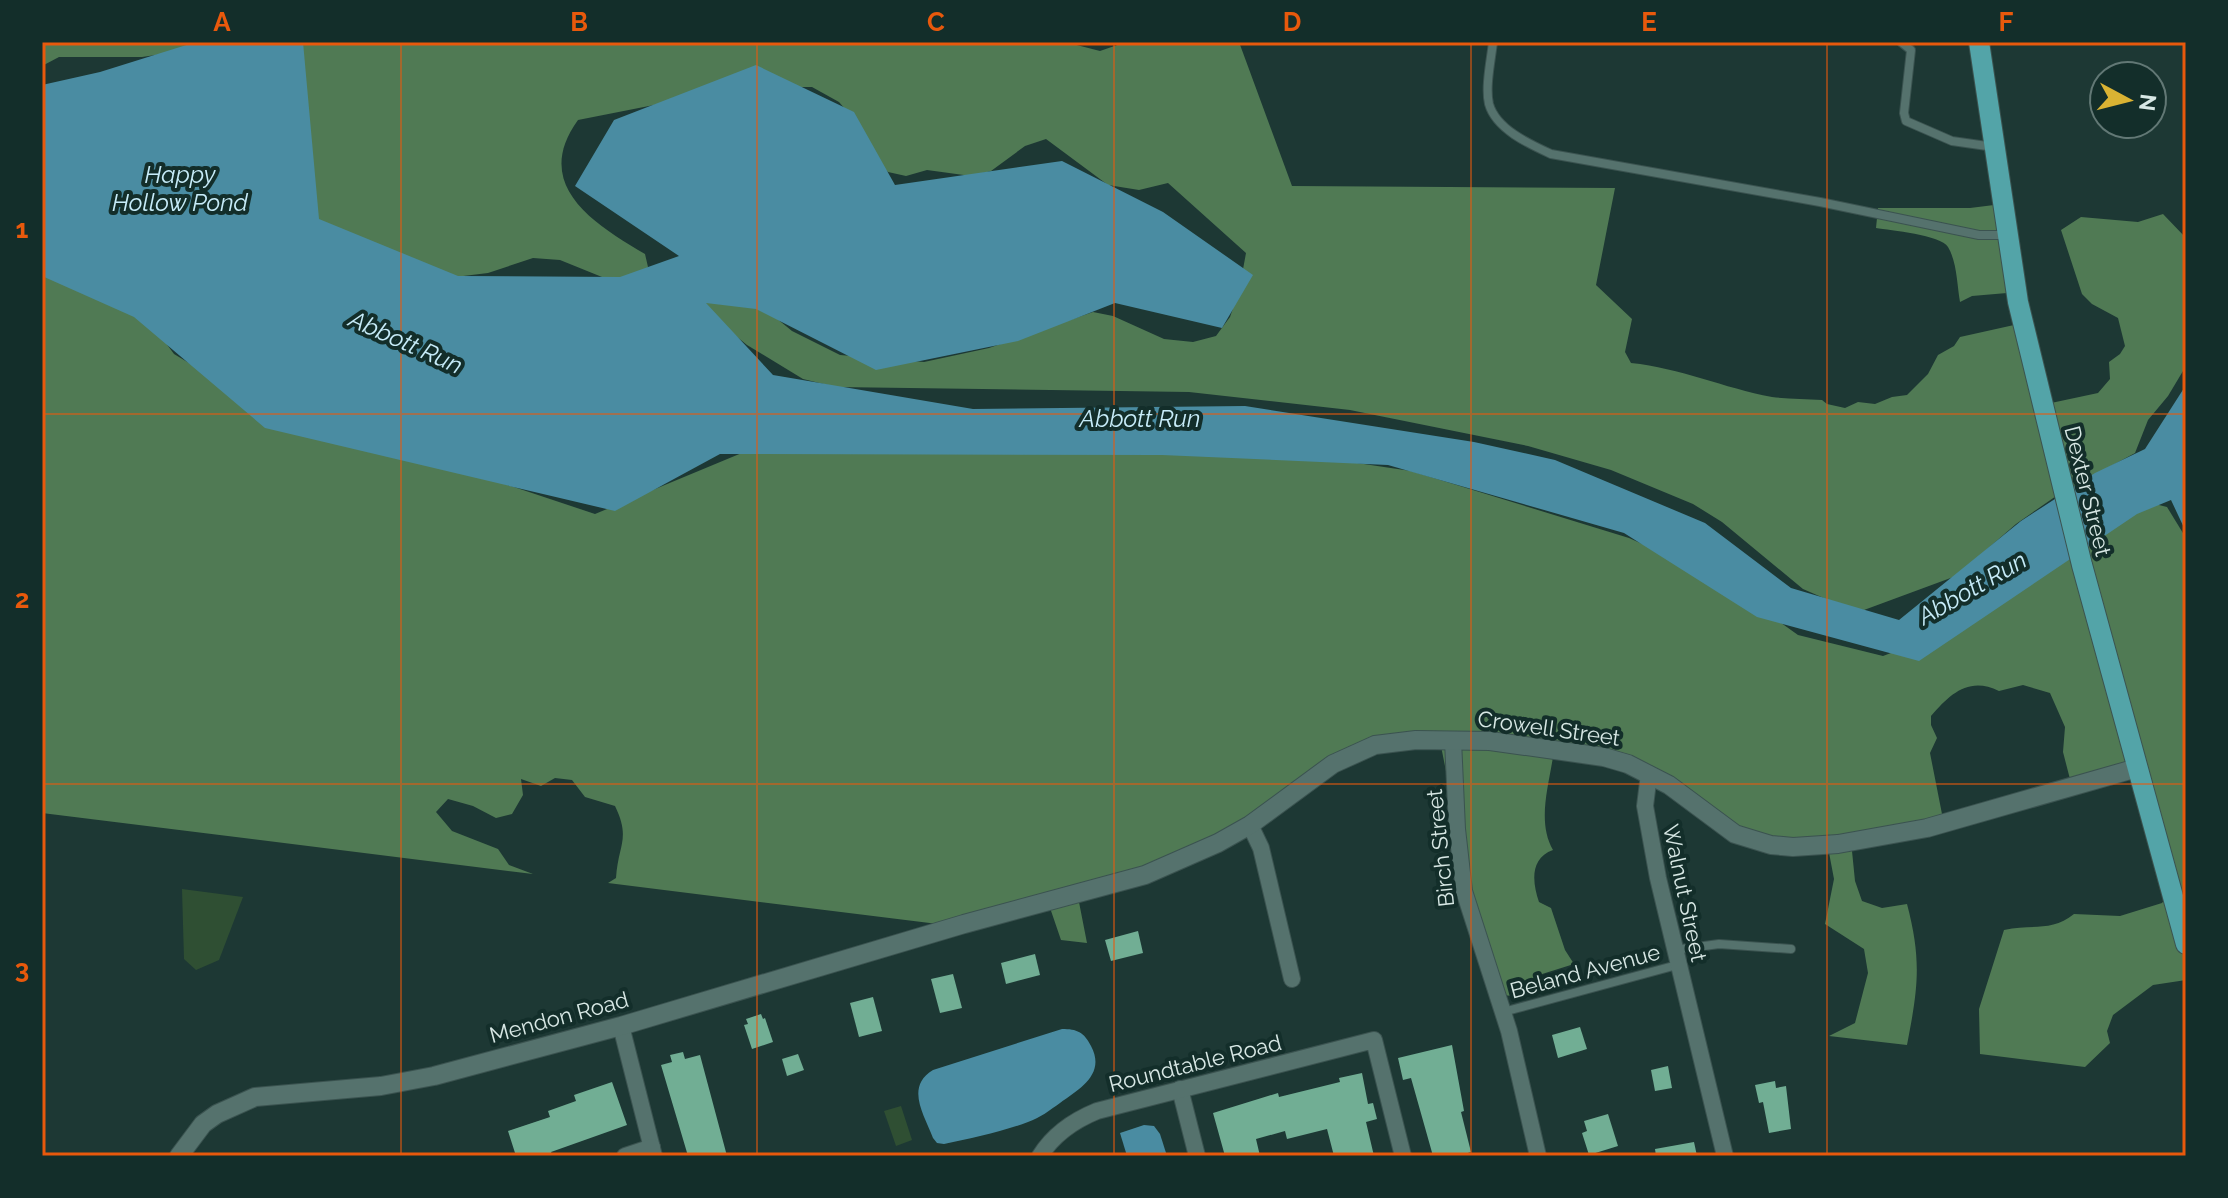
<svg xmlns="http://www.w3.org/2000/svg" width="2228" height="1198" viewBox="0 0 2228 1198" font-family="Raleway,sans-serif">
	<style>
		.green { fill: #2f4f33 }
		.forest { fill: #507a54 }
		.water { fill: #4a8ca2 }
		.building { fill: #71ae94 }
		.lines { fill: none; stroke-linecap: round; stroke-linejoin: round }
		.service-casing { stroke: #3b5350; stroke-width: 10 }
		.minor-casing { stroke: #3b5350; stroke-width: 18 }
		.tertiary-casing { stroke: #3b5350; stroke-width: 20 }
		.primary-casing { stroke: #3b5350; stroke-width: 22 }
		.service { stroke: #55726d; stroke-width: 8 }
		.minor { stroke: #55726d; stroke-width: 16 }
		.tertiary { stroke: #55726d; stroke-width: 18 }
		.primary { stroke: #53a4a8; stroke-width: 20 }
		.grid { fill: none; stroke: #e8590c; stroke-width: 2; stroke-opacity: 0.55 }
		.labels { text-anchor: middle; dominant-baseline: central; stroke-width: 8; stroke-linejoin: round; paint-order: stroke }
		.street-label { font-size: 22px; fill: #d8e8e5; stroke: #132e2a }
		.water-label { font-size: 24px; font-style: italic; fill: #c7ecf9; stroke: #132e2a }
		.neatline { fill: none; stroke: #e8590c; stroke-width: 3 }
		.grid-label { font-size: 26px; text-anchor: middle; font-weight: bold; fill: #e8590c }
	</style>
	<rect width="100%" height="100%" fill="#1d3834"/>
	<g class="green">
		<polygon points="182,889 243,897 219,960 196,970 184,959"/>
		<polygon points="901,1106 912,1140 896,1146 884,1111"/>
	</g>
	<g class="forest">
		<polygon points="42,42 199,42 183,51 142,57 59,57 42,66"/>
		<path d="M287,42h778l35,9 26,-9h113l53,144 323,2 -19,97 36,34 -7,33 6,11c49,5 93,25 141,34 16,2 33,2 50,3l5,4 18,4 13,-6 17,2 17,-7 15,-2 21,-21 10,-19 16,-9 6,-9 54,-12 23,81 61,-13 12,-14 -1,-17 11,-8 5,-8 -7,-28 -26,-14 -10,-10 -21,-64 20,-13 57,5 25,-8 23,24v128l-18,30 -20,24 -13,33 -76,41 -43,30 -60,52 -92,34 -22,-4 -39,-17 -81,-67 -29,-18 -82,-34 -83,-24 -178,-36 -161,-18 -353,-5 -33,-8 -56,-34 -52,-42 -12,-19 87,29 22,18 48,24 84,7 65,-14 104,-36 20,4 51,23 29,3 23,-6 14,-19 9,-26 7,-38 -78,-70 -29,7 -31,-5 -62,-46 -21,7 -34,25 -20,5 -44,-6 -21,6 -18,-4 -19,-16 -17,-39 -13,-15 -27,-15h-45l-113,18 -76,15c-47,65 16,104 67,134l3,13 -7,12 -39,-2 -42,-17 -27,-2 -45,15 -33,4 -151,-62z"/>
		<path d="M1994,205l13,88 -35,3 -12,6c-3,-17 -3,-40 -12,-55 -7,-12 -58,-17 -72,-19l2,-20h92z"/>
		<path d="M42,258l95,46 37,50 40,24 201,76 180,60 154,-64 534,2 128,19 218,67 87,39 82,58 85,21 66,-25 198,-129 20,5 19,31v442l-33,5 -40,30 -6,16 3,12 -25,24 -105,-13 -1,-45 25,-79c28,-6 48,2 70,-16l46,2 42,-13 3,-4 -35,-127 -59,11 -8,-31 2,-25 -15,-34 -27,-8 -24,6c-30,-15 -49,3 -68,25v9l6,13 -7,15 13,66 -92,22 4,40 7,20 20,7 25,-4c15,57 11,84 0,141l-78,-9 26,-13 13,-50 -4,-24 -39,-25 9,-45 -7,-37 -91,-8 -81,-59 -101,-25c-4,32 -18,71 -1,100 -23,8 -21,32 -14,52l12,6 14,42 9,14 -35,11 -19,22 -25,-3 -31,-132 -23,-116 -63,-3 -128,78 -172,76 9,46 -26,-3 -13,-38 -94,24 -346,-43 8,-5c2,-33 15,-39 -1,-72l-30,-9 -13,-17 -17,-2 -14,8 -20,-7 2,16 -11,19 -16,4 -23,-12 -25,-7 -12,13 16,19 46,18 11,16 24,9 -491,-61z"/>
	</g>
	<g class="water">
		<polygon points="196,42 303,42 319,219 458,276 620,277 679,256 575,186 614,120 756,65 854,112 895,185 1062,161 1163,212 1253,275 1222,328 1115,303 1018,341 876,370 756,309 706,303 773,375 973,409 1245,406 1474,442 1555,460 1705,523 1791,588 1899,620 2021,521 2095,473 2145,449 2186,385 2186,532 2171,500 2137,514 1919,661 1757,617 1624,533 1388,465 1162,455 720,454 615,511 265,428 134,317 42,276 42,85 100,72"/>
		<path d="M1062,1029c15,0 22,3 29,17 15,28 -11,43 -31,57 -10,7 -20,15 -32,19 -27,10 -56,16 -84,22l-7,-1 -4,-5c-9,-24 -28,-51 0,-68z"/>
		<polygon points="1144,1125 1154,1126 1160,1134 1167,1156 1127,1156 1120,1133"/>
	</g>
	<g class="building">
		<polygon points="1138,931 1143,953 1111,961 1105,940"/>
		<polygon points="1035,954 1040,975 1006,984 1001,963"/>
		<polygon points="953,974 962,1008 940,1013 931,979"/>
		<polygon points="873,997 882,1031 859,1037 850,1003"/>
		<polygon points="761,1014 763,1019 765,1018 773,1042 752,1049 744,1025 748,1024 746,1019"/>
		<polygon points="1580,1027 1587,1049 1558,1058 1552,1035"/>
		<polygon points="1452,1045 1464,1111 1461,1112 1471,1152 1458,1156 1433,1156 1411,1078 1403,1080 1398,1058"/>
		<polygon points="683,1052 685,1059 700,1055 727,1156 688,1156 661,1065 672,1062 670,1055"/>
		<polygon points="798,1054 804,1070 787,1076 782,1059"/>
		<polygon points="1668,1066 1672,1088 1655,1091 1651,1070"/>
		<polygon points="1362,1073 1368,1104 1373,1103 1377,1119 1366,1122 1374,1156 1334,1156 1327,1129 1287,1139 1285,1131 1256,1139 1260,1156 1225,1156 1213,1113 1278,1093 1279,1097 1340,1082 1339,1078"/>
		<polygon points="1775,1081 1776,1088 1786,1086 1791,1129 1769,1133 1763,1102 1759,1103 1755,1085"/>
		<polygon points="612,1082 627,1125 551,1152 553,1156 516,1156 508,1131 550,1117 548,1111 576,1101 574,1095"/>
		<polygon points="1608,1114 1618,1146 1589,1155 1582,1133 1587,1131 1584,1121"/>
		<polygon points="1694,1142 1697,1156 1656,1156 1655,1149"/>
	</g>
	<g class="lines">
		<g class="service-casing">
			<g id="service">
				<path d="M1493,42c-2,18 -8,45 -4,62 7,25 40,40 62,50l269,48 159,33h28"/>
				<polyline points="1901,42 1911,50 1904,113 1906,121 1952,141 1994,147"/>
				<polyline points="1674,950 1719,944 1791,949"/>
				<polyline points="1503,1012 1677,965"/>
			</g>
		</g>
		<g class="minor-casing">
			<g id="minor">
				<polyline points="1453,740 1457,829 1464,891 1509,1031 1538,1156"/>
				<polyline points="1649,774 1645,806 1658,878 1725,1156"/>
				<polyline points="1250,825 1261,848 1292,979"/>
				<polyline points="621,1026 654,1156"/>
				<polyline points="1180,1089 1197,1156"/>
				<polyline points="625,1156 652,1147"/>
				<path d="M1040,1156c13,-21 35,-36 57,-45l277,-71 29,116"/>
			</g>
		</g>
		<g class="tertiary-casing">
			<polyline id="tertiary" points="179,1156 203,1124 217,1114 255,1097 381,1086 434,1076 621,1026 964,924 1145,875 1218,843 1250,825 1333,764 1375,745 1416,740 1490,741 1604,757 1628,764 1669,785 1735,834 1771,845 1793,847 1838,844 1927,828 2137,768"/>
		</g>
		<g class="primary-casing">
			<polyline id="primary" points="1979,42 2018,302 2082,565 2186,944"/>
		</g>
		<use href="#service" class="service"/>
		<use href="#minor" class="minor"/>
		<use href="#tertiary" class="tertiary"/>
		<use href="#primary" class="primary"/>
	</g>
	<path class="grid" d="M401,42v1114M757,42v1114M1114,42v1114M1471,42v1114M1827,42v1114M42,414h2144M42,784h2144"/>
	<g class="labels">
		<g class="street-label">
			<text transform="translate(2088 491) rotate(76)">Dexter Street</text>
			<text transform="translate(1549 728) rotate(8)">Crowell Street</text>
			<text transform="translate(1440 848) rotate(-96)">Birch Street</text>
			<text transform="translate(1685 893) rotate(78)">Walnut Street</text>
			<text transform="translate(1585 971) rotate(-15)">Beland Avenue</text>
			<text transform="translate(559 1017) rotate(-15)">Mendon Road</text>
			<text transform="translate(1195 1063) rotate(-14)">Roundtable Road</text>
		</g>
		<g class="water-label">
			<text x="180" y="174">Happy<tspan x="180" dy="28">Hollow Pond</tspan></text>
			<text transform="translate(406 342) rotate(24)">Abbott Run</text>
			<text x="1140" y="418">Abbott Run</text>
			<text transform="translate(1972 588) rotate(-30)">Abbott Run</text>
		</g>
	</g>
	<rect width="2228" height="1198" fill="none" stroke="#132e2a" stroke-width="88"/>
	<g transform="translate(2128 100) rotate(97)"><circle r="38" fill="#132e2a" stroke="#627875" stroke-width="2"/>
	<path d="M0-6L14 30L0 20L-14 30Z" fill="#dab333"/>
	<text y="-12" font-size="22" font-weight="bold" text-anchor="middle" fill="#d8e8e5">N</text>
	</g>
	<rect x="44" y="44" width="2140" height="1110" class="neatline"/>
	<g class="grid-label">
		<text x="222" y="31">A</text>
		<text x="579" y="31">B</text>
		<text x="936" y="31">C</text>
		<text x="1292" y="31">D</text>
		<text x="1649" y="31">E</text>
		<text x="2006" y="31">F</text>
		<text x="22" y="238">1</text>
		<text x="22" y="608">2</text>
		<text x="22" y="978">3</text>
	</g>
</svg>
